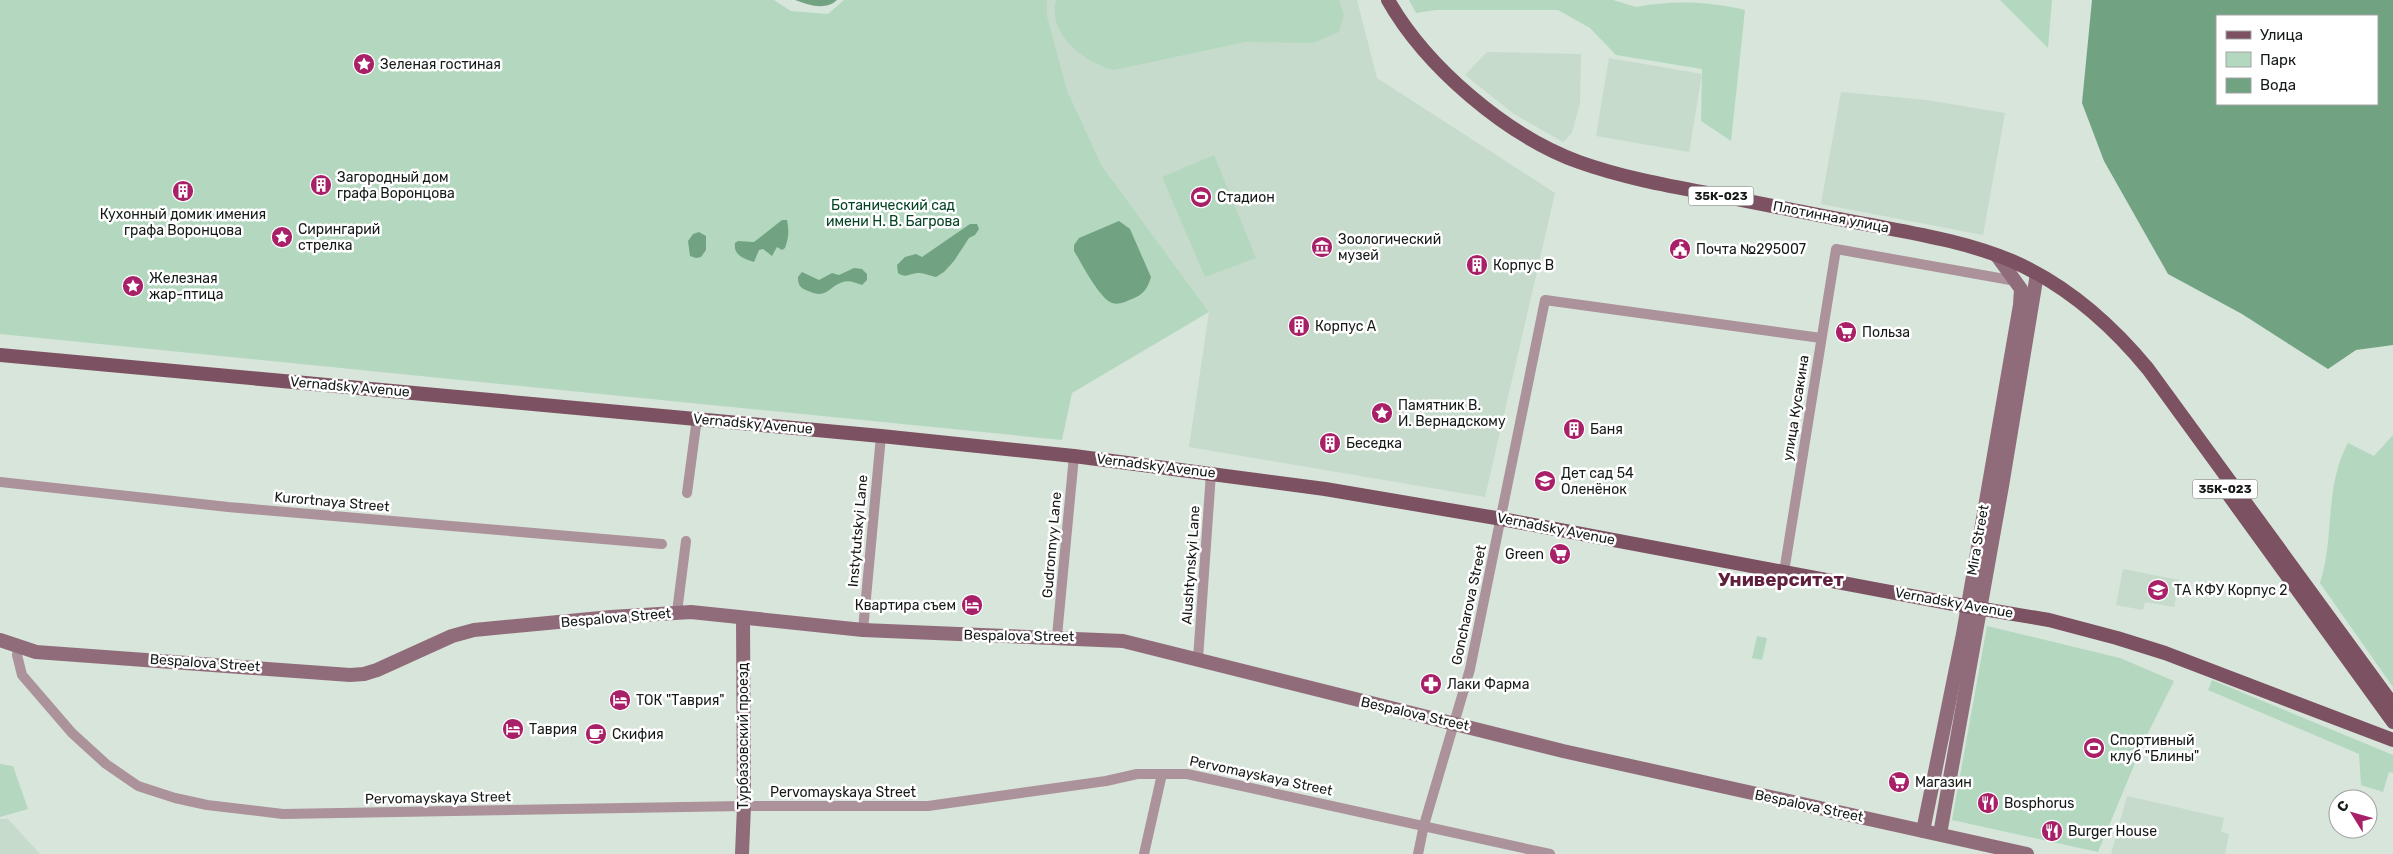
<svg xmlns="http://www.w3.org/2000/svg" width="2393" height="854" viewBox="0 0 2393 854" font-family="Rubik,sans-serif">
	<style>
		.built { fill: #c6dbcc }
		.green { fill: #b4d8bf }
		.water { fill: #71a382; fill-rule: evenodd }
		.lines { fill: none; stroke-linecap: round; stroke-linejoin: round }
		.minor { stroke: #ab929b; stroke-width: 10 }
		.secondary { stroke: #906c7a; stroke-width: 14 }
		.primary { stroke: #7c5162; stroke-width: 14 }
		.labels { text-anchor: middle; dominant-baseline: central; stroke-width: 5; stroke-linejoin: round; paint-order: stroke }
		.shield { fill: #fff; stroke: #5b5f5d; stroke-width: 1 }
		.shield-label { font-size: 12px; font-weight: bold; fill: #151a17 }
		.poi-label { font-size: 14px; fill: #151a17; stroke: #fff; text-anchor: start }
		.park-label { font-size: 14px; fill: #044424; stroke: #fff }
		.street-label { font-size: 14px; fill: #151a17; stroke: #fff }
		.district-label { font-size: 19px; font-weight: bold; fill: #601f3d; stroke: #fff }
	</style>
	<rect width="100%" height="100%" fill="#d7e5da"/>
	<g class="built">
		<polygon points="1047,0 1357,0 1377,78 1555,193 1485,497 1189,447 1209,312 1102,166 1067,90 1047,15"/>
		<polygon points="1487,52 1581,54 1580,103 1572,133 1563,142 1514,114 1465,75"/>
		<polygon points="1609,58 1702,74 1689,152 1596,136"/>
		<polygon points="1841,92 1927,100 2005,113 1983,235 1821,204"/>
		<polygon points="2123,569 2179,580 2174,607 2145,602 2143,610 2116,605"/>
		<polygon points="2127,796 2224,818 2221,832 2229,834 2225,854 2111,854"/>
		<polygon points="0,819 8,819 40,854 0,854"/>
	</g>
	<g class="green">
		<polygon points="0,0 774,0 791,11 828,14 844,0 1047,0 1047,15 1067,90 1102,166 1209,312 1072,393 1062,440 0,334"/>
		<path d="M1056,0h283l5,15 -5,17 -26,11 -68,-1 -131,28c-29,-7 -67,-35 -58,-70z"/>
		<path d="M1409,0h204l23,7c35,-7 74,-6 109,3l-14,131 -30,-20 1,-52 -86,-14 -26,-27 -32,-18h-122l-20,3z"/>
		<polygon points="2000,0 2052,0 2048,48"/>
		<polygon points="1214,155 1256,258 1205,277 1162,177"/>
		<path d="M2393,435v252l-73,-104c15,-46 4,-97 28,-140l26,13z"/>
		<polygon points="1987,626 2120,658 2174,681 2145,739 2098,852 1952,820"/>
		<polygon points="1757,636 1767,638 1762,660 1752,658"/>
		<polygon points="2212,680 2393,755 2393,773 2389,772 2383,792 2361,785 2359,754 2208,690"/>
		<polygon points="0,764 13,766 28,809 0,817"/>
	</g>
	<g class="water">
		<path d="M795,0h42c-12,11 -28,5 -42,0z"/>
		<path d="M2092,0h301v345l-37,5 -28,19 -86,-55 -74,-40 -64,-113 -22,-58zM2217,16h160v88h-160z"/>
		<path d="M782,220h5c2,11 2,17 -2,28l-3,2 -5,-3 -5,9 -9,-7 -4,1 -5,12c-10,-3 -21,-7 -19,-19l3,-2 16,1z"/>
		<path d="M1119,221l11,8 21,48c-3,11 -8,18 -19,22 -7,3 -15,7 -22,3 -13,-8 -28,-38 -36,-51v-6l5,-7z"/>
		<path d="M970,224h7l2,5 -4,6 -6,3 -15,23 -10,11 -8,5c-5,-1 -12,-4 -17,-4 -9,0 -13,6 -21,0l-1,-8 8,-8 11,-3 6,3z"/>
		<polygon points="699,232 706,236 706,250 701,257 696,258 690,256 688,241 693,234"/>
		<path d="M854,268l8,1 5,5v6l-5,5c-6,-2 -13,-5 -19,-3 -15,4 -15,18 -35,9 -8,-3 -10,-6 -10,-14l4,-5 17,8 13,-7 7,2z"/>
	</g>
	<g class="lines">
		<g class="minor">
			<polyline points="0,482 228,507 662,544"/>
			<polyline points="687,493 697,418"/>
			<polyline points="1784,572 1836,249 2016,281"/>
			<polyline points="677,612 686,541"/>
			<polyline points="863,630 881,436"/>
			<polyline points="1057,636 1074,456"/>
			<polyline points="18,647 17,655 22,675 72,733 106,764 138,786 175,798 207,805 283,814 744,806 928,806 1106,781 1137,774 1187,774 1550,854"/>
			<polyline points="1198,659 1211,473"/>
			<polyline points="1144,854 1162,774"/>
			<polyline points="1418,854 1424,825 1470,669 1545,300 1821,338"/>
		</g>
		<g class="secondary">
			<polyline points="0,640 36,652 350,675 364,674 377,670 452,636 474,630 611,617 691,612 863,630 1123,641 1563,751 2027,854"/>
			<polyline points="1923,831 1963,634 2020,305 2021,289 1997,256"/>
			<polyline points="1940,834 2002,486 2037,274"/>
			<polyline points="742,854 744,806 743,618"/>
		</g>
		<g class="primary">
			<path d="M1388,0c38,67 119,136 191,162 42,15 85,23 128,31 55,11 110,22 164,32 47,9 96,17 141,36 55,24 98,62 136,108l245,336"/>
			<polyline points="0,355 881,436 1074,456 1325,489 1502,519 1959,605 2049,620 2117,638 2165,653 2393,740"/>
			<polyline points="2228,494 2393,722"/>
		</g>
	</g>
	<defs>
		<g id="sight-disc" transform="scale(1.125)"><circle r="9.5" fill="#a82067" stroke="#fff"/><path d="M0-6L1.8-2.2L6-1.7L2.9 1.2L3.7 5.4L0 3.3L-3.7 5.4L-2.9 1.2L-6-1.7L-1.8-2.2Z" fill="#fff"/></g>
		<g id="building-disc" transform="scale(1.125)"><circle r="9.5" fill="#a82067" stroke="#fff"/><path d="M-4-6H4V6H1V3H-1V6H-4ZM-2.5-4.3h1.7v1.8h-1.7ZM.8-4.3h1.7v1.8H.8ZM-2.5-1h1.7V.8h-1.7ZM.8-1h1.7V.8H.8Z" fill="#fff"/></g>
		<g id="stadium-disc" transform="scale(1.125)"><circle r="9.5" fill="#a82067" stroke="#fff"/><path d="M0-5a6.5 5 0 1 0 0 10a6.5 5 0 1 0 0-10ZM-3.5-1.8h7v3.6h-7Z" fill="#fff"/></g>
		<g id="museum-disc" transform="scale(1.125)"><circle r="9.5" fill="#a82067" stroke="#fff"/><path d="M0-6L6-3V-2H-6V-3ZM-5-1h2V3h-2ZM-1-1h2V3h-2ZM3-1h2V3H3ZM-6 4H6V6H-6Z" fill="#fff"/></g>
		<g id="civic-disc" transform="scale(1.125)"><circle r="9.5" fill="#a82067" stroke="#fff"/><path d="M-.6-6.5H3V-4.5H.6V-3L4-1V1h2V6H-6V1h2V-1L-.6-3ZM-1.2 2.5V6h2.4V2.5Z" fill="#fff"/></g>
		<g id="supermarket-disc" transform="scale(1.125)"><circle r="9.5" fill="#a82067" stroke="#fff"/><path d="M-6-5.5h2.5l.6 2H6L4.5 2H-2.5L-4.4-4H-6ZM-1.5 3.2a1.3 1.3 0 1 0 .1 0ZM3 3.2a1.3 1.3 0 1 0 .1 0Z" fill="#fff"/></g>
		<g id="school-disc" transform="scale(1.125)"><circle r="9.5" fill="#a82067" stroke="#fff"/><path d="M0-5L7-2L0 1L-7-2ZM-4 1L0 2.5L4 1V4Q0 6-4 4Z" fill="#fff"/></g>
		<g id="university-disc" transform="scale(1.125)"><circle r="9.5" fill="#a82067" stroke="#fff"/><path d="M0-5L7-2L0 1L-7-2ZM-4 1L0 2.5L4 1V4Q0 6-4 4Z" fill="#fff"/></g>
		<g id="hotel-disc" transform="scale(1.125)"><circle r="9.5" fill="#a82067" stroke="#fff"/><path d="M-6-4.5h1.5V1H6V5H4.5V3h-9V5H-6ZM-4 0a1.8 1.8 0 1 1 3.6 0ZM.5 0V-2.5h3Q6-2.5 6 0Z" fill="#fff"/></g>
		<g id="pharmacy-disc" transform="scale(1.125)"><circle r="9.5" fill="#a82067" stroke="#fff"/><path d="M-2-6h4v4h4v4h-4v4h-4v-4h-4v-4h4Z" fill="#fff"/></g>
		<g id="cafe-disc" transform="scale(1.125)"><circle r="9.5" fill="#a82067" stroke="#fff"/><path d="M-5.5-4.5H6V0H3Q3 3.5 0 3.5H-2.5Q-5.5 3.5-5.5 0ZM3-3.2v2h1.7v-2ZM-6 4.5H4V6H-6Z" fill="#fff"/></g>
		<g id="restaurant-disc" transform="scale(1.125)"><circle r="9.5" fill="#a82067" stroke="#fff"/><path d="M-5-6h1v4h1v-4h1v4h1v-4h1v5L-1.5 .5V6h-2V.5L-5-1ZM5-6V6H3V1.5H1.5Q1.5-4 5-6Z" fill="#fff"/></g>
	</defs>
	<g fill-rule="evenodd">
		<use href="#sight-disc" x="364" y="64"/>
		<use href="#building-disc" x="321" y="185"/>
		<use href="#building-disc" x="183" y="191"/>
		<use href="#stadium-disc" x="1201" y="197"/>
		<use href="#sight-disc" x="282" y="237"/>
		<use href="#museum-disc" x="1322" y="247"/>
		<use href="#civic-disc" x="1680" y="249"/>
		<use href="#building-disc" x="1477" y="265"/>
		<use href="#sight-disc" x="133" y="286"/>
		<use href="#building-disc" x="1299" y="326"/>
		<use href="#supermarket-disc" x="1846" y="332"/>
		<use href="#sight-disc" x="1382" y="413"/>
		<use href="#building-disc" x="1574" y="429"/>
		<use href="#building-disc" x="1330" y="443"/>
		<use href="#school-disc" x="1545" y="481"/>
		<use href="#supermarket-disc" x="1560" y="554"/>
		<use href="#university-disc" x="2158" y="590"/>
		<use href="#hotel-disc" x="972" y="605"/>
		<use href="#pharmacy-disc" x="1431" y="684"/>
		<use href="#hotel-disc" x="620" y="700"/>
		<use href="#hotel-disc" x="513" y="729"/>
		<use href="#cafe-disc" x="596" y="734"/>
		<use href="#stadium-disc" x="2094" y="748"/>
		<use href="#supermarket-disc" x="1899" y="782"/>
		<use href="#restaurant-disc" x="1988" y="803"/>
		<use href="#restaurant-disc" x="2052" y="831"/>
	</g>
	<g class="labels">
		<g class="shield">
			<rect x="1688.5" y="186.5" width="65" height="19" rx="4"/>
			<rect x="2192.5" y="479.5" width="65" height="19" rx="4"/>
		</g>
		<g class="shield-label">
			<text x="1721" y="196">35К-023</text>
			<text x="2225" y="489">35К-023</text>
		</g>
		<g class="poi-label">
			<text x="380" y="64">Зеленая гостиная</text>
			<text x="337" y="177">Загородный дом<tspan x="337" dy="16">графа Воронцова</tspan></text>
			<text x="1217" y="197">Стадион</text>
			<text x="183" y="214" text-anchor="middle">Кухонный домик имения<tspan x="183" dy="16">графа Воронцова</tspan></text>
			<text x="298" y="229">Сирингарий<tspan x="298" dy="16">стрелка</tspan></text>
			<text x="1338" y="239">Зоологический<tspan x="1338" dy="16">музей</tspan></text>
			<text x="1696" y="249">Почта №295007</text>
			<text x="1493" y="265">Корпус В</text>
			<text x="149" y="278">Железная<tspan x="149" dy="16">жар-птица</tspan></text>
			<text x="1315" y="326">Корпус А</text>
			<text x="1862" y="332">Польза</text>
			<text x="1398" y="405">Памятник В.<tspan x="1398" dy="16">И. Вернадскому</tspan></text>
			<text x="1590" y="429">Баня</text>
			<text x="1346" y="443">Беседка</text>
			<text x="1561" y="473">Дет сад 54<tspan x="1561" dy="16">Оленёнок</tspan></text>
			<text x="1544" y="554" text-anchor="end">Green</text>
			<text x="2174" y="590">ТА КФУ Корпус 2</text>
			<text x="956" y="605" text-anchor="end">Квартира съем</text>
			<text x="1447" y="684">Лаки Фарма</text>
			<text x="636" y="700">ТОК "Таврия"</text>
			<text x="529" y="729">Таврия</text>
			<text x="612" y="734">Скифия</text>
			<text x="2110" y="740">Спортивный<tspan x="2110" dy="16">клуб "Блины"</tspan></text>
			<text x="1915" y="782">Магазин</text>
			<text x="2004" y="803">Bosphorus</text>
			<text x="2068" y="831">Burger House</text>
		</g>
		<g class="park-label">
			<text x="893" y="205">Ботанический сад<tspan x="893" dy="16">имени Н. В. Багрова</tspan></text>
		</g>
		<g class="street-label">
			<text transform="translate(1831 217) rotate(11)">Плотинная улица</text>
			<text transform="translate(350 387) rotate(5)">Vernadsky Avenue</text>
			<text transform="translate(1796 408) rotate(-81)">улица Кусакина</text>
			<text transform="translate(753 424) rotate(5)">Vernadsky Avenue</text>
			<text transform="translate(1156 466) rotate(7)">Vernadsky Avenue</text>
			<text transform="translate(332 502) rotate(5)">Kurortnaya Street</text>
			<text transform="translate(1556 529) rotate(11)">Vernadsky Avenue</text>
			<text transform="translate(858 531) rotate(-85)">Instytutskyi Lane</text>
			<text transform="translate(1978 540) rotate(-80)">Mira Street</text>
			<text transform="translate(1052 545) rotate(-85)">Gudronnyy Lane</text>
			<text transform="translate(1191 565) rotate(-86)">Alushtynskyi Lane</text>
			<text transform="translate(1954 603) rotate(10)">Vernadsky Avenue</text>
			<text transform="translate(1469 605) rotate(-78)">Goncharova Street</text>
			<text transform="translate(616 618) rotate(-5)">Bespalova Street</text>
			<text transform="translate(1019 636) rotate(1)">Bespalova Street</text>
			<text transform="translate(205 663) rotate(4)">Bespalova Street</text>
			<text transform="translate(1415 714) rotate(13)">Bespalova Street</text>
			<text transform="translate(743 736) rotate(-90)">Турбазовский проезд</text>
			<text transform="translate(1261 776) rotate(12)">Pervomayskaya Street</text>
			<text x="843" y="792">Pervomayskaya Street</text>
			<text transform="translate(438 798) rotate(-1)">Pervomayskaya Street</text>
			<text transform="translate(1809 806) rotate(12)">Bespalova Street</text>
		</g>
		<g class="district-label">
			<text x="1781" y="579">Университет</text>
		</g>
	</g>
	<rect x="2216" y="15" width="162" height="90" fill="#ffffff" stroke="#a1a3a2"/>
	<rect x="2226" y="31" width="25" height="8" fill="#7c5162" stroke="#a1a3a2"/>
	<text x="2260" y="40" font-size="15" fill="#151a17">Улица</text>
	<rect x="2226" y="52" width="25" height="15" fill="#b4d8bf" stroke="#a1a3a2"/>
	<text x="2260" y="65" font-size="15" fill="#151a17">Парк</text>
	<rect x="2226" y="78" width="25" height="15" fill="#71a382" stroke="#a1a3a2"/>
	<text x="2260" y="90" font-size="15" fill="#151a17">Вода</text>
	<g transform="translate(2353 814) rotate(307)"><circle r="24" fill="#ffffff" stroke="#a1a3a2"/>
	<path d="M0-4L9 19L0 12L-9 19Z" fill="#a82067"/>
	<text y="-8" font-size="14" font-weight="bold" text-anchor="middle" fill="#151a17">С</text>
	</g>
</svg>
